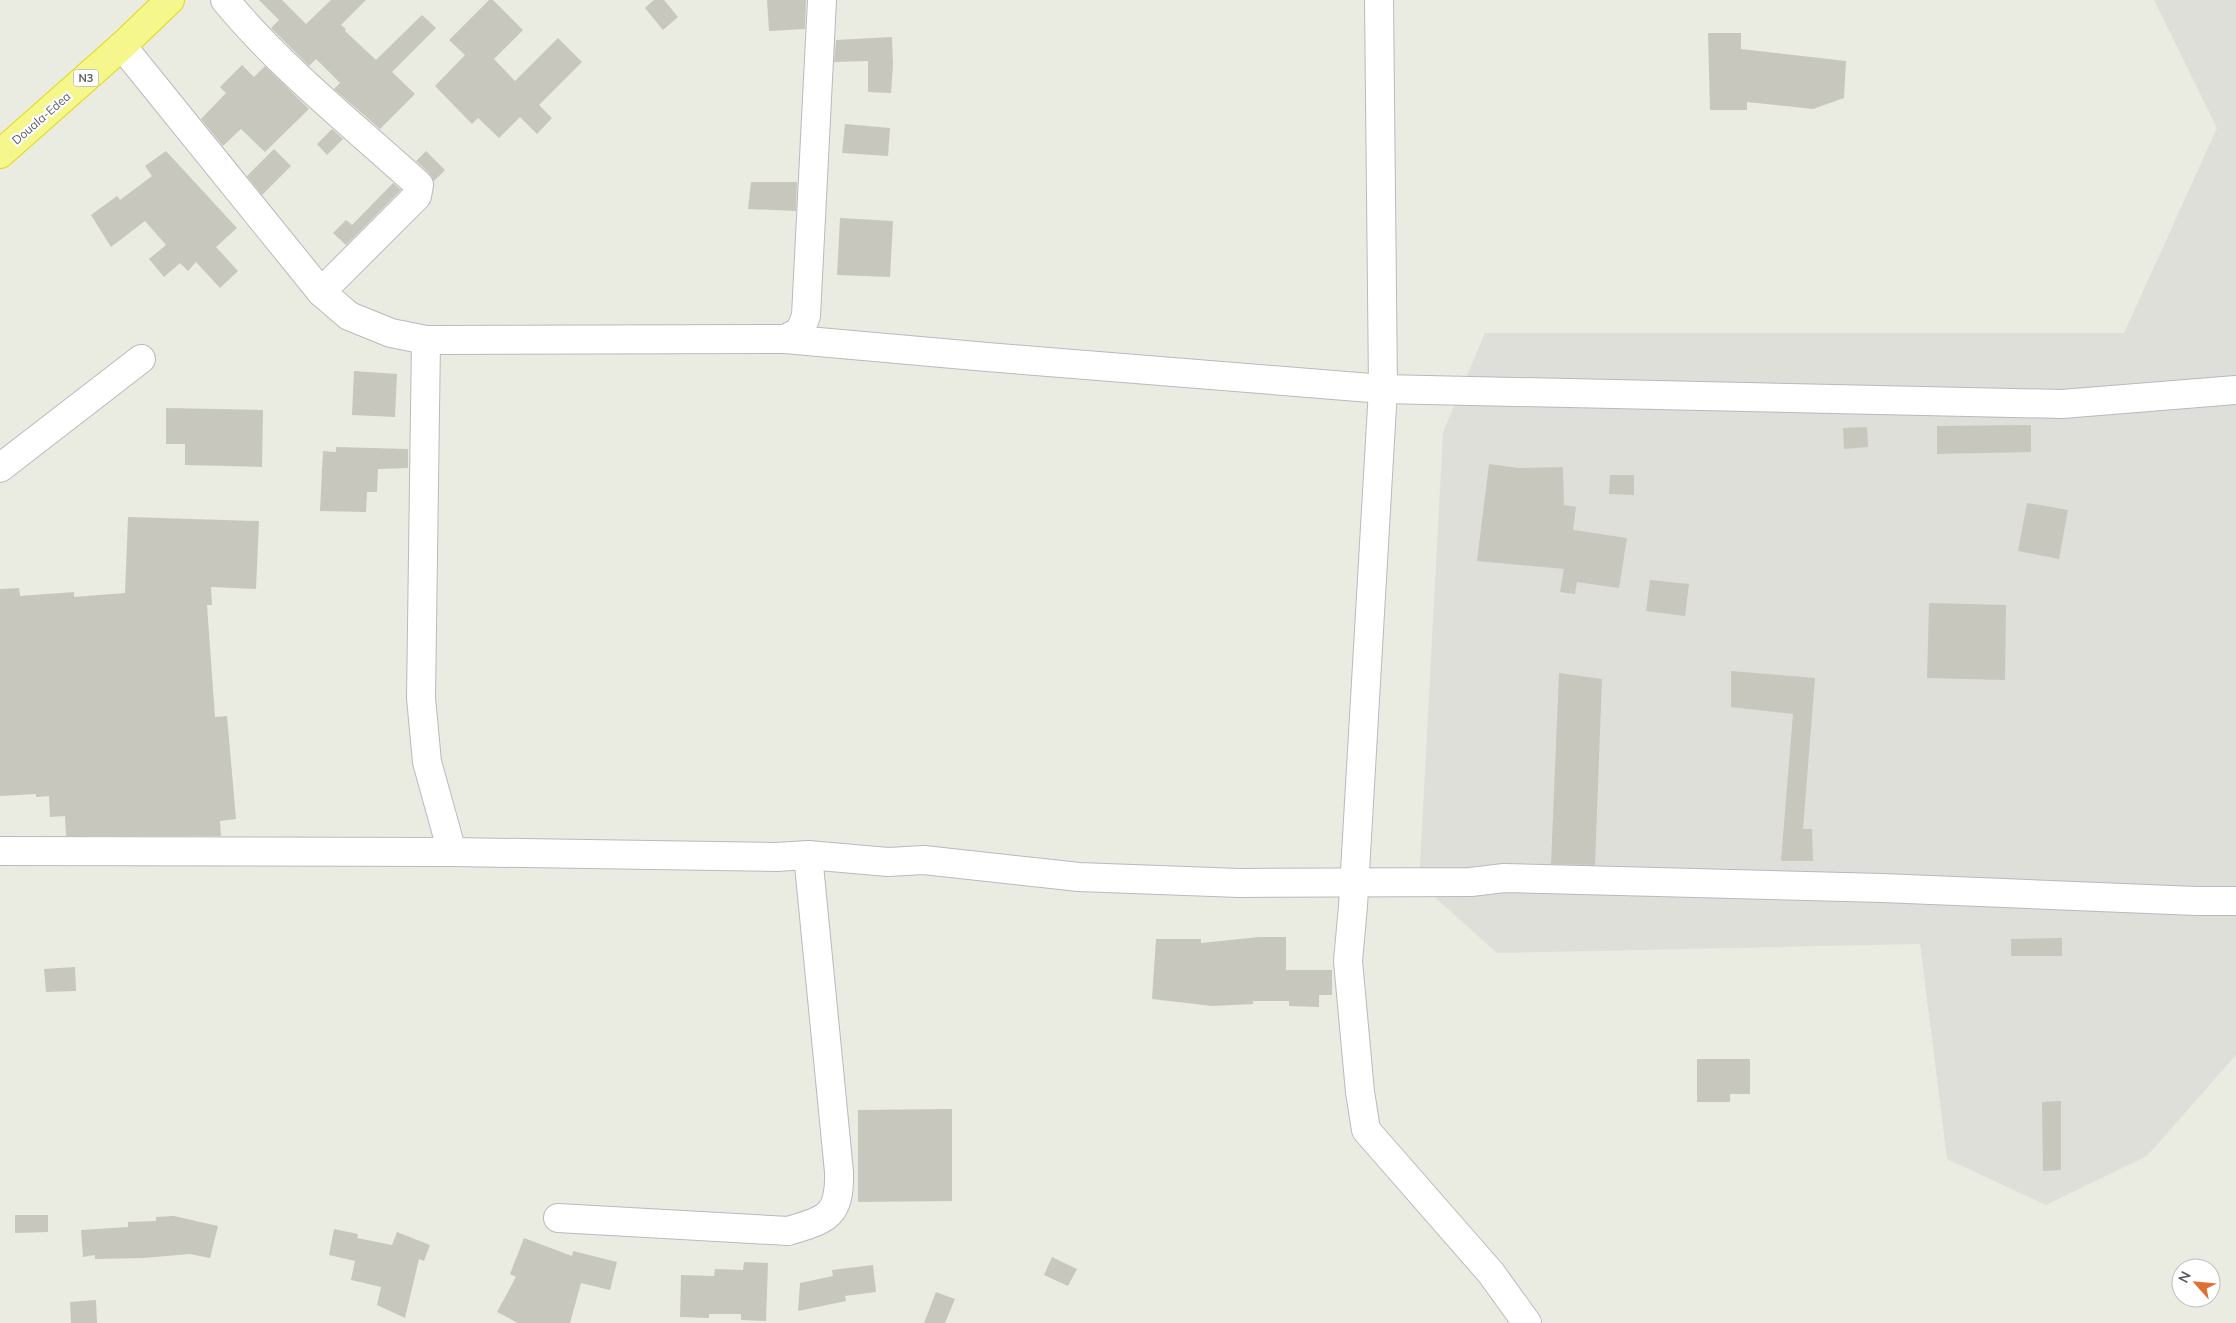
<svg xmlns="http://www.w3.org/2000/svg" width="2236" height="1323" viewBox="0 0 2236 1323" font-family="Mulish,sans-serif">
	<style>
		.industrial { fill: #dfdfd9 }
		.building { fill: #c7c7bd }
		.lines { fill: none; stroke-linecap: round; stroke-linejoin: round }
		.minor-casing { stroke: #b9b9bf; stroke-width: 30 }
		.highway-casing { stroke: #e1d90c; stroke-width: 30 }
		.minor { stroke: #fff; stroke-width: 28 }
		.highway { stroke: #f5f78d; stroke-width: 28 }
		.labels { text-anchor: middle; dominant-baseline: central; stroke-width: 4.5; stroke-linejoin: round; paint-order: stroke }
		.shield { fill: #fff; stroke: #8c8c90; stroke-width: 1 }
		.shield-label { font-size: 11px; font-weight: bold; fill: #5a5b61 }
		.street-label { font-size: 12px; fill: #5a5b61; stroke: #fff }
	</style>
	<rect width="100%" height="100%" fill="#ebece1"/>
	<polygon class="industrial" points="2154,0 2236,0 2236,1055 2147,1156 2046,1205 1947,1159 1920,944 1497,953 1419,883 1443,432 1485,333 2124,333 2217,128"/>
	<g class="building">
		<polygon points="259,0 282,0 306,24 331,0 366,0 341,25 346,29 345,31 376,60 422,15 436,28 392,72 415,94 380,129 334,89 340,83 316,59 309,66 271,28 279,20"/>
		<polygon points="489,0 493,0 523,30 494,59 515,81 558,38 582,62 539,105 552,118 537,134 520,117 499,138 478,118 472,124 435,86 465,55 449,40"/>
		<polygon points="654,0 664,0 678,17 663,30 645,8"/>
		<polygon points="767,0 806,0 805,29 769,31"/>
		<polygon points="1708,33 1741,33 1741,49 1846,61 1844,98 1813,109 1747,102 1747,110 1710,110"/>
		<polygon points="892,37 893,65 891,93 868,92 868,61 834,62 836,40"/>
		<polygon points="242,65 254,77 265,66 309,109 265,152 241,129 223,146 201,119 226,93 220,87"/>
		<polygon points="845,124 890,128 888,156 842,153"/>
		<polygon points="332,129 343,139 327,155 317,144"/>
		<polygon points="274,149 291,166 262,195 247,176"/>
		<polygon points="166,151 237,228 216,247 238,271 220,288 196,262 188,271 180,263 164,277 149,259 166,245 145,221 111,247 91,215 117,196 120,200 152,176 145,166"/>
		<polygon points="426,151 445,170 434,181 429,173 416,161"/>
		<polygon points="751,182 797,182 796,211 748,209"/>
		<polygon points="393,183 401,190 346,245 333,233 346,220 352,225"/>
		<polygon points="840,218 893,221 890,277 837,275"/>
		<polygon points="354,371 397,374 395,417 352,415"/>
		<polygon points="166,408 263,410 262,467 185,465 185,444 166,444"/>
		<polygon points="2031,425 2031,452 1937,454 1937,426"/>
		<polygon points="1867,427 1868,447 1844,449 1843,428"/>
		<polygon points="336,447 408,449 408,468 378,469 377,492 367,492 366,512 320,511 323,451 336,452"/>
		<polygon points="1489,464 1519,468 1563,467 1564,505 1576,507 1573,530 1627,538 1619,588 1577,582 1575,594 1560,592 1564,569 1477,561"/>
		<polygon points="1610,475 1634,475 1634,495 1609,494"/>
		<polygon points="2027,503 2068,510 2059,559 2018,551"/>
		<polygon points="128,517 259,521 256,589 211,587 212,605 207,605 215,717 227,716 236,819 220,821 221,836 66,836 65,816 50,817 49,796 36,797 36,794 0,796 0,589 19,588 20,596 74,592 74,597 125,593"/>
		<polygon points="1650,580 1689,584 1685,616 1646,611"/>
		<polygon points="1929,603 2006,605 2005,680 1927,678"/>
		<polygon points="1731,671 1815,678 1803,829 1812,829 1813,861 1781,861 1793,714 1731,707"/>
		<polygon points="1559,673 1602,679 1595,865 1551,864"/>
		<polygon points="1259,937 1286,937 1286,970 1332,970 1332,995 1319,995 1319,1007 1289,1006 1289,1001 1253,1001 1253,1004 1212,1006 1152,999 1156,939 1201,939 1201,943"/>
		<polygon points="2062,938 2062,956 2011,956 2011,939"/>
		<polygon points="75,967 76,991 46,992 44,969"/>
		<polygon points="1697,1059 1750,1059 1750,1094 1730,1094 1730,1102 1697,1102"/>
		<polygon points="2061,1101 2061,1170 2043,1171 2042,1102"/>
		<polygon points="952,1109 952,1201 858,1202 858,1110"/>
		<polygon points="15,1215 48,1215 48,1232 15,1233"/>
		<polygon points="174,1216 218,1226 210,1258 190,1254 144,1258 95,1259 95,1255 83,1257 81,1230 128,1227 128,1222 156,1221 156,1217"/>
		<polygon points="334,1229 358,1234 357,1238 392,1245 397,1232 430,1245 424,1261 419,1259 405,1318 377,1305 381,1287 351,1280 355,1261 329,1255"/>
		<polygon points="524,1238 572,1256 573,1251 617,1262 610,1290 581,1283 570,1323 518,1323 497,1312 516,1277 510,1274"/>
		<polygon points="1052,1257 1077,1269 1068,1286 1044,1275"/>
		<polygon points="744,1262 768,1263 766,1321 741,1320 741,1314 709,1314 709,1318 680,1317 681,1275 714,1276 715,1269 743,1270"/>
		<polygon points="873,1265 876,1292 845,1296 846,1301 798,1311 800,1283 833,1276 832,1270"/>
		<polygon points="936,1292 955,1299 945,1323 924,1323"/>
		<polygon points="96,1300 97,1323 71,1323 70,1302"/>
	</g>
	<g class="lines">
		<g class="minor-casing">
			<g id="minor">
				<path d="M225,0c57,69 128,125 194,185l-2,11 -96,96"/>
				<polyline points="1379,0 1383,389 1353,906 1348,961 1360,1092 1366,1130 1491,1273 1527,1323"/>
				<polyline points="122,46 321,292 349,316 391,333 426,340 785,339 800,331 806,316 822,0"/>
				<polyline points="785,339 987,357 1383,389 2062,404 2236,390"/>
				<polyline points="426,340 421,698 427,762 452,852"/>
				<polyline points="0,468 141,359"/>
				<polyline points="0,851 452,852 776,857 808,855 888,862 924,860 1079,877 1239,883 1471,882 1504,878 1882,888 2196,901 2236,901"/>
				<path d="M558,1218l230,13c39,-12 52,-14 51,-59l-31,-317"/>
			</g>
		</g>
		<g class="highway-casing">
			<polyline id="highway" points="0,154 122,46 170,0"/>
		</g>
		<use href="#minor" class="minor"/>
		<use href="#highway" class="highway"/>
	</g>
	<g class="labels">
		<rect class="shield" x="73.5" y="69.5" width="25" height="17" rx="4"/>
		<g class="shield-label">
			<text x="86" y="78">N3</text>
		</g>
		<g class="street-label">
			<text transform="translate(41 118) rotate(-41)">Douala-Edea</text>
		</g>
	</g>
	<g transform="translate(2196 1283) rotate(297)"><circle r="24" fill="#ffffff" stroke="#bdbdc0"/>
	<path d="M0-4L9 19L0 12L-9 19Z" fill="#df7034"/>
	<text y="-8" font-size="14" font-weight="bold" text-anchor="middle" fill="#5a5b61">N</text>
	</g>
</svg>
